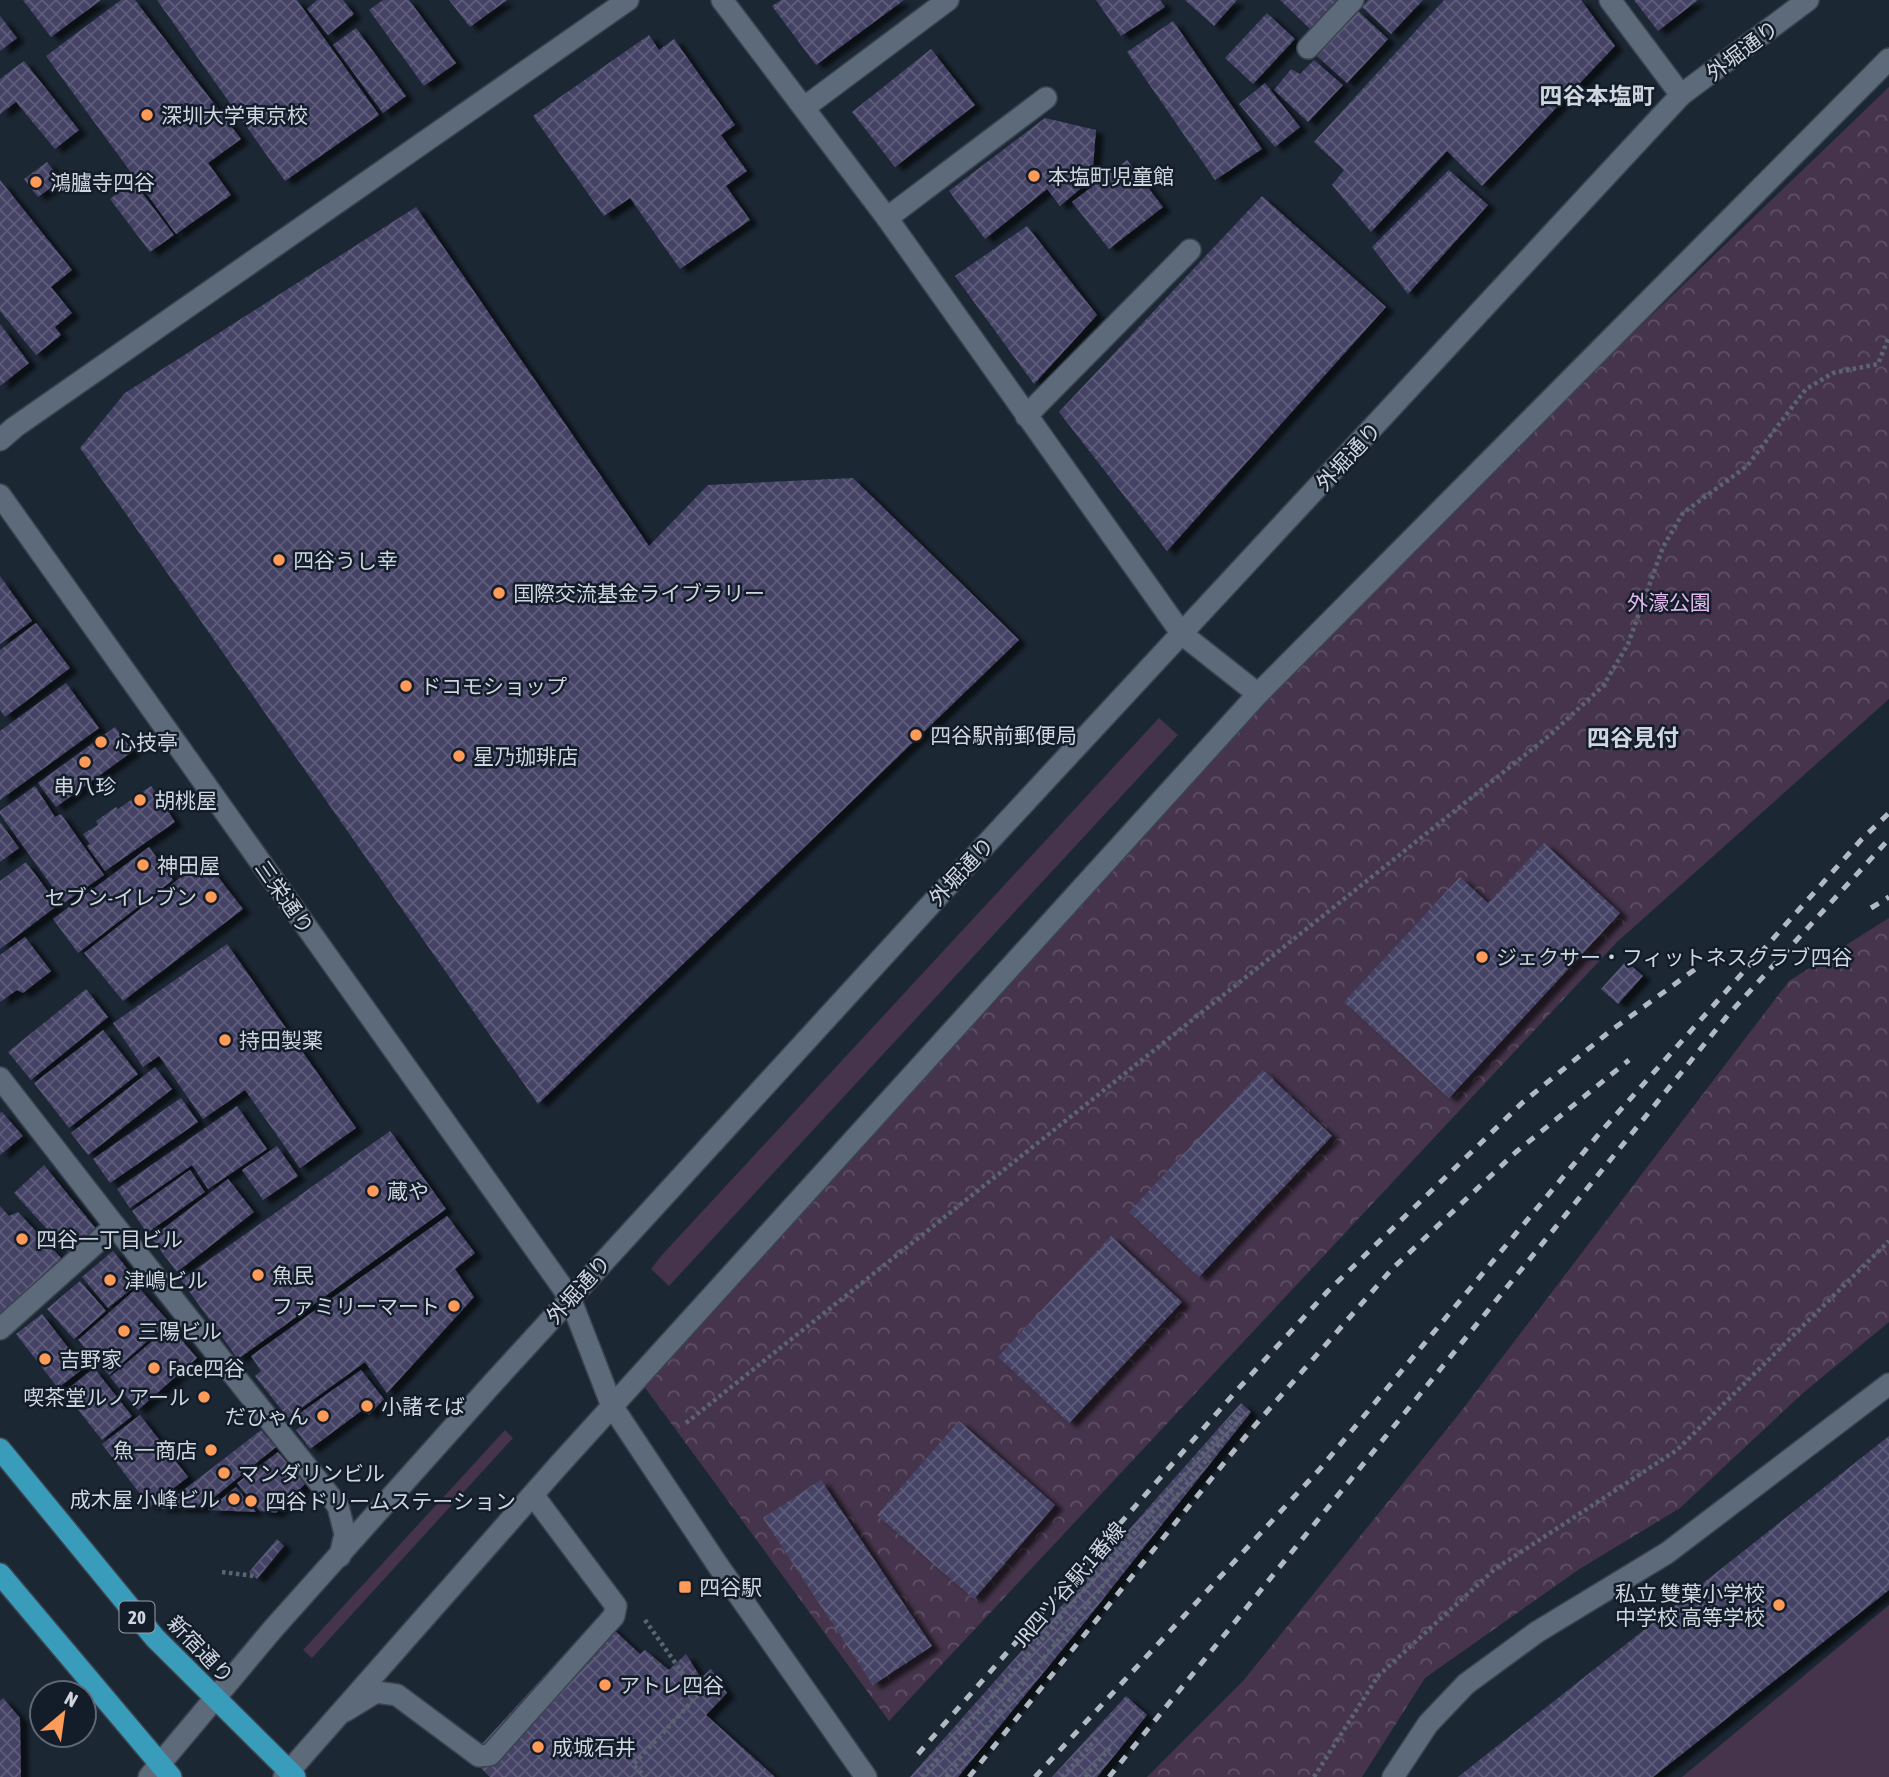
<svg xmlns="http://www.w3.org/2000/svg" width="1889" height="1777" viewBox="0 0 1889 1777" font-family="'Asap Condensed','Noto Sans JP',sans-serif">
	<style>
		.grass { fill: #45344b }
		.forest { fill: url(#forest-crowns) }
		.building { fill: url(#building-cross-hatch); filter: url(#shadow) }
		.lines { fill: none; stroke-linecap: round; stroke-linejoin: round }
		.lane-casing { stroke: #3a434f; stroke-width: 24 }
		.street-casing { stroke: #3a434f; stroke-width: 24 }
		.secondary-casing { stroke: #3a434f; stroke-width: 24 }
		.highway-casing { stroke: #3a434f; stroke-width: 24 }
		.path { stroke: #5b6571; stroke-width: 4.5; stroke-dasharray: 3.5 3.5; stroke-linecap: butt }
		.lane { stroke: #5d6a7a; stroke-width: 21 }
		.street { stroke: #5d6a7a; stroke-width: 21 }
		.secondary { stroke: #5d6a7a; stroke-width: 21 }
		.highway { stroke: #3a9cbb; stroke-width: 21 }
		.rail { stroke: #b1b9c3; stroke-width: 5; stroke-dasharray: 9 9; stroke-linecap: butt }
		.poi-dot { fill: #fe9b58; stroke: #131d2a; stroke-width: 2.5 }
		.labels { text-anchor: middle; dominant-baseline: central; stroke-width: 5; stroke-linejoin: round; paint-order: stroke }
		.shield { fill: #131d2a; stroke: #979ea9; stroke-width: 2 }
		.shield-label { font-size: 19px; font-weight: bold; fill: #cfd6e0 }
		.street-label { font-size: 21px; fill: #cfd6e0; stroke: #131d2a }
		.poi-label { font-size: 21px; fill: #cfd6e0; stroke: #131d2a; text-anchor: start }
		.park-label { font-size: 21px; fill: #e2b8ee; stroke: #131d2a }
		.neighbourhood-label { font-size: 23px; font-weight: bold; fill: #cfd6e0; stroke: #131d2a }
	</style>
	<defs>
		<pattern id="forest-crowns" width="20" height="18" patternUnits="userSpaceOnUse" patternTransform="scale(1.75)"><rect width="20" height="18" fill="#45344b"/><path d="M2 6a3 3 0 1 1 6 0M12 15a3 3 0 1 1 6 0" fill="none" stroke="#5f5165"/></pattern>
		<pattern id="building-cross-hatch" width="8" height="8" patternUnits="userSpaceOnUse" patternTransform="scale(1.75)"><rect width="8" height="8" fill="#454365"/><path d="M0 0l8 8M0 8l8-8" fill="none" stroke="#5f5d7b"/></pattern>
		<filter id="shadow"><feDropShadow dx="8" dy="4.5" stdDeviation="2" flood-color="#0009"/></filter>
	</defs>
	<rect width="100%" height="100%" fill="#1c2734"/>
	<g class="grass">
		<polygon points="1159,718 1178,735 669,1286 651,1269 661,1256"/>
		<polygon points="505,1430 513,1438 312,1658 303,1650"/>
		<polygon points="1889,1605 1889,1777 1682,1777"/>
	</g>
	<g class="forest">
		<polygon points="1889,87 1889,699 1617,942 889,1721 641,1382 1258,694"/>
		<polygon points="1889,918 1889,1322 1803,1393 1680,1508 1578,1570 1425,1678 1362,1777 1147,1777 1243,1681 1459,1414 1789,981"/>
	</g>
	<g class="building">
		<polygon points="23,0 101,0 51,37"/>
		<polygon points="121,0 135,0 241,139 208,163 231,195 176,234 46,56"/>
		<polygon points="157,0 297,0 379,115 285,181"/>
		<polygon points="317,0 343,0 354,14 328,35 307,9"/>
		<polygon points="383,0 409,0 456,63 424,86 369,10"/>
		<polygon points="449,0 507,0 470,27"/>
		<polygon points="781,0 904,0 816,65 772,6"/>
		<polygon points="1096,0 1160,0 1165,7 1121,36"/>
		<polygon points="1185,0 1237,0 1214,26"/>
		<polygon points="1280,0 1337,0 1310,29"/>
		<polygon points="1368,0 1423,0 1391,34 1362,7"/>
		<polygon points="1444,0 1581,0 1615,46 1482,186 1447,151 1371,232 1332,185 1344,170 1314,142"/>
		<polygon points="1634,0 1698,0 1658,31"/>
		<polygon points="1358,11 1388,39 1347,83 1317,56"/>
		<polygon points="1267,13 1295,39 1253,84 1225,58"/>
		<polygon points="0,16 17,38 0,51"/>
		<polygon points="1173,21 1262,149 1215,180 1127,52"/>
		<polygon points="356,28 406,96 383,113 333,45"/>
		<polygon points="649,35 659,50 674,39 735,125 721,135 747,171 726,186 750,220 680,269 630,198 604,216 533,116"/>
		<polygon points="931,49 975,105 895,167 852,112"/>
		<polygon points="1314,60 1343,85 1308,122 1274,90 1291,69 1300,74"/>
		<polygon points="24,61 79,130 55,149 16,102 0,114 0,79"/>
		<polygon points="1265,83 1300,127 1275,147 1239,104"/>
		<polygon points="1045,118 1096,130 1092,179 1060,206 1047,189 985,239 949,191"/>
		<polygon points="1127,160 1163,207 1109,249 1072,202"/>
		<polygon points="47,162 61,180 38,197 24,179"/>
		<polygon points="1449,170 1488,205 1408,294 1372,247"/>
		<polygon points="0,180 72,270 51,287 72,313 55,327 61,335 36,355 0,311"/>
		<polygon points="133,181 174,235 150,252 110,199"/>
		<polygon points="1262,196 1386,307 1167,551 1059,412"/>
		<polygon points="416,207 649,546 708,485 853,478 1019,640 538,1104 80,448 125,393"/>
		<polygon points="1027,226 1097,315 1034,384 955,276"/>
		<polygon points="0,324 29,363 0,386"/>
		<polygon points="0,576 32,621 0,644"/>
		<polygon points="36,623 70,668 5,717 0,710 0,650"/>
		<polygon points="66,683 99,728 0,800 0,731"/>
		<polygon points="115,727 133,751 56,807 38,783"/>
		<polygon points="35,786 55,817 61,814 104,875 64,903 0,814 0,811"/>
		<polygon points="151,786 175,822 105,871 87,846 90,844 83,834 98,825 96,821 116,807 118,809"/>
		<polygon points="0,822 19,848 0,862"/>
		<polygon points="1544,843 1620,913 1449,1098 1344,1002 1460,877 1488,903"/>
		<polygon points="149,847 173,880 78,953 53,919"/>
		<polygon points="204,859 243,909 123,1001 84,953"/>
		<polygon points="26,862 58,905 0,949 0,881"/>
		<polygon points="25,937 51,971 23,993 17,990 0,1002 0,955"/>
		<polygon points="227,944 356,1128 300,1168 245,1090 203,1119 159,1056 143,1067 113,1023"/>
		<polygon points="1626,961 1643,976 1618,1004 1601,989"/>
		<polygon points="86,989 108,1017 31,1080 8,1052"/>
		<polygon points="103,1030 138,1074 69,1128 34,1083"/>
		<polygon points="155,1067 172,1089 88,1155 71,1133"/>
		<polygon points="1263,1070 1332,1136 1199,1277 1129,1212"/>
		<polygon points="181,1098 198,1122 110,1183 93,1159"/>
		<polygon points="237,1106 267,1149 208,1189 192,1165 130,1208 117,1189"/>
		<polygon points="2,1112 23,1136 0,1155 0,1113"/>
		<polygon points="390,1131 446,1209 238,1359 181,1280"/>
		<polygon points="277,1146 298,1176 263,1200 242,1170"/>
		<polygon points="44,1165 97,1230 70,1254 14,1193"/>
		<polygon points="190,1170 205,1192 147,1233 132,1211"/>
		<polygon points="228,1179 254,1212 177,1272 151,1238"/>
		<polygon points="0,1206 9,1216 18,1212 64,1261 0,1315"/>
		<polygon points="447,1216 475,1253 455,1269 474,1297 387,1393 365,1362 288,1418 255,1376 261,1371 251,1356"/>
		<polygon points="1111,1236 1182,1302 1069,1423 998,1357"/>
		<polygon points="113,1251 139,1283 108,1308 82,1277"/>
		<polygon points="80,1281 106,1311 74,1339 47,1309"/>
		<polygon points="138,1287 169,1322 109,1375 78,1340"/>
		<polygon points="42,1314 84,1368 58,1388 16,1334"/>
		<polygon points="170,1326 197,1358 138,1410 110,1377"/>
		<polygon points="94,1368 132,1416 102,1440 64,1392"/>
		<polygon points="361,1370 384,1399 369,1415 364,1409 310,1449 296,1430 300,1427 293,1418"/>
		<polygon points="1241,1403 1251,1412 1084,1623 958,1777 910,1777"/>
		<polygon points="140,1415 188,1477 150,1507 102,1444"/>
		<polygon points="959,1421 1055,1505 974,1599 877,1515"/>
		<polygon points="261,1430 276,1447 201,1508 178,1508 172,1499"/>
		<polygon points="1889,1436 1889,1590 1653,1777 1458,1777"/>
		<polygon points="278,1452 305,1484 276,1513 260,1511 237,1483"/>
		<polygon points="821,1480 932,1646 873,1685 763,1518"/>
		<polygon points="236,1487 256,1512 208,1510"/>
		<polygon points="168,1499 175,1508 156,1509"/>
		<polygon points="277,1539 284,1546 257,1579 249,1572"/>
		<polygon points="599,1616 640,1654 645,1650 669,1670 686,1654 701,1678 711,1669 727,1693 706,1715 775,1777 490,1777 470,1757"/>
		<polygon points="1126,1696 1147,1715 1097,1777 1052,1777"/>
		<polygon points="3,1698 20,1718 21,1777 0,1777 0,1701"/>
	</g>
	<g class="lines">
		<g class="lane-casing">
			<g id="lane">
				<polyline points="1308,48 1353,0"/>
				<polyline points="805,107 948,0"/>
				<polyline points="887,218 1046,98"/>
				<polyline points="1026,416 1190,250"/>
				<polyline points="345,1711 376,1692 397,1695 479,1756 490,1755 614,1616 616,1606 533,1495"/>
			</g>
		</g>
		<g class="street-casing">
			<g id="street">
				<polyline points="722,0 887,218 1182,634 1258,694"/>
				<polyline points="1610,0 1681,95"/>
				<polyline points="0,440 15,427 628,0"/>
				<polyline points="0,495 570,1298 612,1406 717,1564 866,1777"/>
				<polyline points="0,1078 115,1226 0,1329"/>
				<polyline points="115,1226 338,1506 345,1534 340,1556"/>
			</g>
		</g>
		<g class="secondary-casing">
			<g id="secondary">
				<polyline points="149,1777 273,1629 492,1384 964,868 1681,95 1808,0"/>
				<polyline points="284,1777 558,1466 1258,694 1889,59"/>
				<polyline points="1393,1777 1428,1724 1466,1684 1537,1632 1667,1553 1889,1384"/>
			</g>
		</g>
		<g class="highway-casing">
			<g id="highway">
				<polyline points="0,1449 155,1638 295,1777"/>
				<polyline points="0,1574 171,1777"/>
			</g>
		</g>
		<g class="path">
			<polyline points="686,1423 1550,735 1603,686 1628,644 1663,547 1683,513 1747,466 1806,389 1833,373 1878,364 1889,337"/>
			<polyline points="222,1572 254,1576"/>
			<polyline points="645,1620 698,1695 633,1765 646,1777"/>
			<polyline points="922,1777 1240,1411"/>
			<polyline points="946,1777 1244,1414"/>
			<polyline points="1062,1777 1099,1736"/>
			<polyline points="1085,1777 1110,1748"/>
			<polyline points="1314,1777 1378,1676 1495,1569 1677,1450 1889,1241"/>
		</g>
		<use href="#lane" class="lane"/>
		<use href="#street" class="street"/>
		<use href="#secondary" class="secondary"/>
		<use href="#highway" class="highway"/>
		<g class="rail">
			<polyline points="1871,908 1889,897"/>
			<polyline points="918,1754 1238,1389 1328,1291 1522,1103 1609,1032 1701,965"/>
			<polyline points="969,1777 1250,1431 1392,1269 1516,1152 1629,1060"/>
			<polyline points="1035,1777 1319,1470 1598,1135 1861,840 1889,813"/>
			<polyline points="1109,1777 1728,1015 1889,839"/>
		</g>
	</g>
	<g class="poi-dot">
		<circle cx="147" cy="115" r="7"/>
		<circle cx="1034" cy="176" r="7"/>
		<circle cx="36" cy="182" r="7"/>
		<circle cx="279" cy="560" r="7"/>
		<circle cx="499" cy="593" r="7"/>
		<circle cx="406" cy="686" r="7"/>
		<circle cx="916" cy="735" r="7"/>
		<circle cx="101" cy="742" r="7"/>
		<circle cx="459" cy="756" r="7"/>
		<circle cx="85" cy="762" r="7"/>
		<circle cx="140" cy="800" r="7"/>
		<circle cx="143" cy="865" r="7"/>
		<circle cx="211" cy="897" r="7"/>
		<circle cx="1482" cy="957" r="7"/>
		<circle cx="225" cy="1040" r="7"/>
		<circle cx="373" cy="1191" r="7"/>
		<circle cx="22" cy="1239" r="7"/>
		<circle cx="258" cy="1275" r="7"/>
		<circle cx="110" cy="1280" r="7"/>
		<circle cx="454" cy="1306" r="7"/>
		<circle cx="124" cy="1331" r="7"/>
		<circle cx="45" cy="1359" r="7"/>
		<circle cx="154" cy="1368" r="7"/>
		<circle cx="204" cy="1397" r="7"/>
		<circle cx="367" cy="1406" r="7"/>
		<circle cx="323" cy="1416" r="7"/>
		<circle cx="211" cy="1450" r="7"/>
		<circle cx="224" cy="1473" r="7"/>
		<circle cx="234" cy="1499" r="7"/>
		<circle cx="251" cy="1501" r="7"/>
		<rect x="678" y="1580" width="14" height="14" rx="3.5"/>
		<circle cx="1779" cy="1605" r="7"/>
		<circle cx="605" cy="1685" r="7"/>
		<circle cx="538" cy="1747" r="7"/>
	</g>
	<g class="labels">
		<rect class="shield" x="119.5" y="1601.5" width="35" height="31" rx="5"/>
		<g class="shield-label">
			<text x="137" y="1617">20</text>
		</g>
		<g class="street-label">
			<text transform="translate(1742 50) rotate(-37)">外堀通り</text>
			<text transform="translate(1348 456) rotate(-47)">外堀通り</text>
			<text transform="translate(961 871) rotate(-47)">外堀通り</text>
			<text transform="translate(285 897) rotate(55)">三栄通り</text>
			<text transform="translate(578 1289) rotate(-48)">外堀通り</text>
			<text transform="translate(1069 1584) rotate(-49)">JR四ツ谷駅;1番線</text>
			<text transform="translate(201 1649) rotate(46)">新宿通り</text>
		</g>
		<g class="poi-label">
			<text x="161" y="115">深圳大学東京校</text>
			<text x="1048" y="176">本塩町児童館</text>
			<text x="50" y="182">鴻臚寺四谷</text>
			<text x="293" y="560">四谷うし幸</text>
			<text x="513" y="593">国際交流基金ライブラリー</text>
			<text x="420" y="686">ドコモショップ</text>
			<text x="930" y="735">四谷駅前郵便局</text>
			<text x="115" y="742">心技亭</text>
			<text x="473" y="756">星乃珈琲店</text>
			<text x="85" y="786" text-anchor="middle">串八珍</text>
			<text x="154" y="800">胡桃屋</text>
			<text x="157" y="865">神田屋</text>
			<text x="197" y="897" text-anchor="end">セブン-イレブン</text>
			<text x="1496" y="957">ジェクサー・フィットネスクラブ四谷</text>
			<text x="239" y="1040">持田製薬</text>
			<text x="387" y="1191">蔵や</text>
			<text x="36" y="1239">四谷一丁目ビル</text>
			<text x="272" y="1275">魚民</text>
			<text x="124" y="1280">津嶋ビル</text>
			<text x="440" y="1306" text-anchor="end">ファミリーマート</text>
			<text x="138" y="1331">三陽ビル</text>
			<text x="59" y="1359">吉野家</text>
			<text x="168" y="1368">Face四谷</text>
			<text x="190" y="1397" text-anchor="end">喫茶堂ルノアール</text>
			<text x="381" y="1406">小諸そば</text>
			<text x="309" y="1416" text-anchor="end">だひゃん</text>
			<text x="197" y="1450" text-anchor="end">魚一商店</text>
			<text x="238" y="1473">マンダリンビル</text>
			<text x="220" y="1499" text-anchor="end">成木屋 小峰ビル</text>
			<text x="265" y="1501">四谷ドリームステーション</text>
			<text x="699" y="1587">四谷駅</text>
			<text x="1765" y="1593" text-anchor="end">私立 雙葉小学校<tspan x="1765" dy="24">中学校 高等学校</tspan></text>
			<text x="619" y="1685">アトレ四谷</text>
			<text x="552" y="1747">成城石井</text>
		</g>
		<g class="park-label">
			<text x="1669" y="602">外濠公園</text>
		</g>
		<g class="neighbourhood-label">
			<text x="1597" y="96">四谷本塩町</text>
			<text x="1633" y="738">四谷見付</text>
		</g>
	</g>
	<g transform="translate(63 1714) rotate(29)"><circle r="33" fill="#131d2a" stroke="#5e6773" stroke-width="2"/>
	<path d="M0-5L12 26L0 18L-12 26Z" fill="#fe9b58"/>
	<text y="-10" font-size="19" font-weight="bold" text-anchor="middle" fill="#cfd6e0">N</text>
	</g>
</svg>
